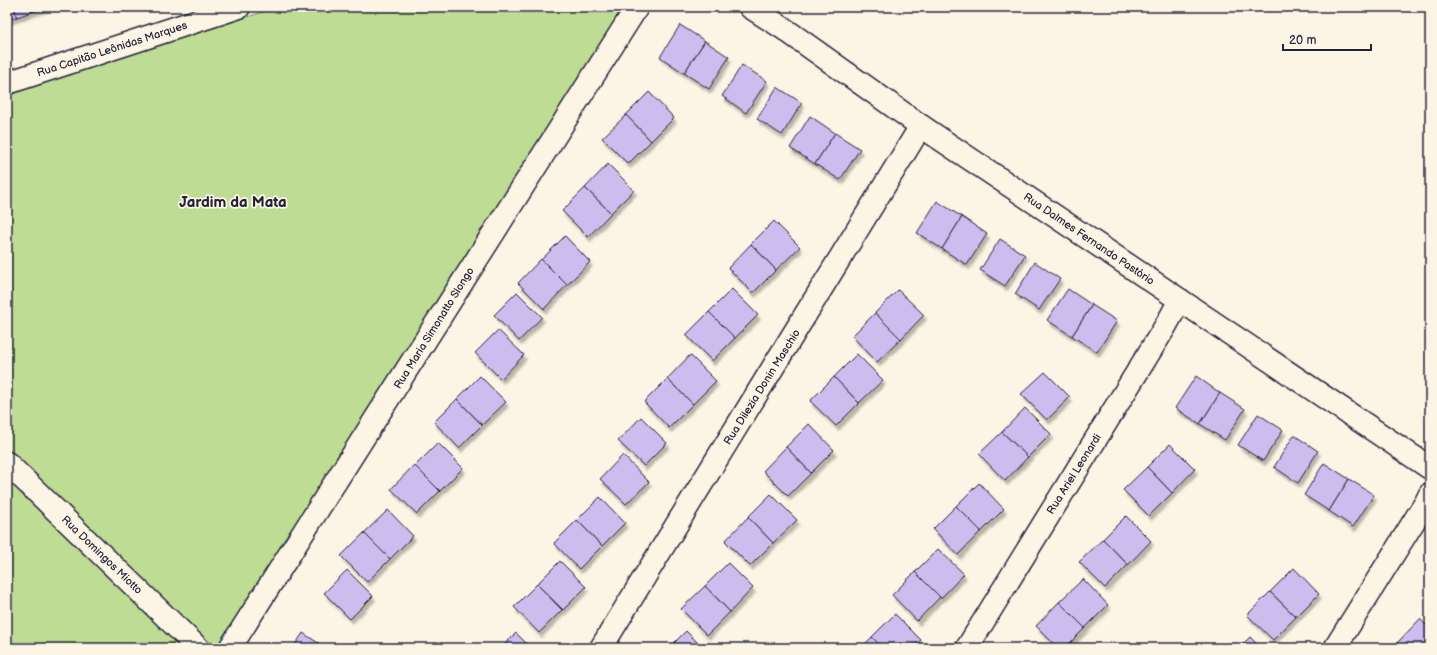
<svg xmlns="http://www.w3.org/2000/svg" width="1437" height="655" viewBox="0 0 1437 655" font-family="'Balsamiq Sans',sans-serif">
	<style>
		.green { fill: #bedc94; stroke: #707f68 }
		.building { fill: #ccbdee; stroke: #22223b; filter: url(#shadow) }
		.lines { fill: none; stroke-linecap: round; stroke-linejoin: round }
		.minor-casing { stroke: #22223b; stroke-width: 25 }
		.tertiary-casing { stroke: #22223b; stroke-width: 25 }
		.minor { stroke: #fcf5e5; stroke-width: 22 }
		.tertiary { stroke: #fcf5e5; stroke-width: 22 }
		.labels { text-anchor: middle; dominant-baseline: central; stroke-width: 3.5; stroke-linejoin: round; paint-order: stroke }
		.street-label { font-size: 11px; fill: #22223b; stroke: #fcf5e5 }
		.district-label { font-size: 15px; font-weight: bold; fill: #22223b; stroke: #fcf5e5 }
	</style>
	<defs>
		<filter id="shadow"><feDropShadow dx="2.5" dy="4.5" stdDeviation="1" flood-color="#0004"/></filter>
	</defs>
	<rect width="100%" height="100%" fill="#fcf5e5"/>
	<filter id="ink" filterUnits="userSpaceOnUse"><feTurbulence type="fractalNoise" baseFrequency=".025" numOctaves="2"/><feDisplacementMap in="SourceGraphic" scale="8" xChannelSelector="R" yChannelSelector="G"/><feConvolveMatrix kernelMatrix="1 2 1 2 8 2 1 2 1" color-interpolation-filters="sRGB"/></filter>
	<g filter="url(#ink)">
		<g class="green">
			<polygon points="278,7 626,7 219,648 208,648 7,451 7,95"/>
			<polygon points="7,466 194,648 7,648"/>
		</g>
		<g class="building">
			<polygon points="7,7 14,7 17,17 7,20"/>
			<polygon points="14,7 43,7 43,8 17,17"/>
			<polygon points="680,25 705,41 684,73 660,57"/>
			<polygon points="705,41 729,57 709,89 684,73"/>
			<polygon points="742,65 767,81 746,113 722,96"/>
			<polygon points="777,87 802,103 782,135 757,119"/>
			<polygon points="649,92 674,118 651,141 626,115"/>
			<polygon points="626,115 651,141 628,164 602,138"/>
			<polygon points="810,116 835,133 815,164 790,148"/>
			<polygon points="835,133 860,149 840,180 815,164"/>
			<polygon points="608,164 634,190 611,213 585,188"/>
			<polygon points="585,188 611,213 588,237 562,211"/>
			<polygon points="937,201 962,217 942,249 917,233"/>
			<polygon points="962,217 987,234 967,265 942,249"/>
			<polygon points="774,221 800,247 776,270 751,244"/>
			<polygon points="565,236 590,262 567,285 541,260"/>
			<polygon points="1000,239 1025,255 1005,286 980,270"/>
			<polygon points="751,244 776,270 753,293 728,268"/>
			<polygon points="541,259 567,285 544,309 518,283"/>
			<polygon points="1035,262 1060,279 1039,310 1015,294"/>
			<polygon points="732,289 758,315 735,338 709,312"/>
			<polygon points="1068,289 1092,305 1072,336 1047,320"/>
			<polygon points="898,290 924,315 901,339 875,313"/>
			<polygon points="517,292 542,317 519,341 494,315"/>
			<polygon points="1092,305 1117,321 1097,352 1072,336"/>
			<polygon points="709,312 735,338 712,361 686,335"/>
			<polygon points="875,313 901,339 877,362 852,336"/>
			<polygon points="498,330 524,355 501,379 475,353"/>
			<polygon points="857,354 883,380 859,403 834,377"/>
			<polygon points="690,355 716,381 693,404 667,379"/>
			<polygon points="1045,372 1070,397 1047,420 1021,394"/>
			<polygon points="480,376 506,402 482,425 457,399"/>
			<polygon points="1196,376 1220,393 1200,424 1175,408"/>
			<polygon points="834,377 859,403 836,426 810,401"/>
			<polygon points="667,379 693,404 669,428 644,402"/>
			<polygon points="1220,393 1245,409 1225,440 1200,424"/>
			<polygon points="457,399 482,425 459,448 434,422"/>
			<polygon points="1025,408 1051,434 1028,457 1002,432"/>
			<polygon points="1258,414 1283,430 1263,461 1238,445"/>
			<polygon points="641,417 667,443 644,466 618,441"/>
			<polygon points="809,424 834,450 811,473 786,447"/>
			<polygon points="1002,432 1028,457 1005,481 979,454"/>
			<polygon points="1294,435 1318,451 1298,483 1274,467"/>
			<polygon points="438,443 463,468 440,491 415,466"/>
			<polygon points="1170,444 1195,469 1172,493 1147,467"/>
			<polygon points="786,447 811,473 788,496 763,471"/>
			<polygon points="623,455 649,482 626,504 600,479"/>
			<polygon points="1324,463 1349,479 1329,511 1304,495"/>
			<polygon points="414,465 440,491 417,514 391,489"/>
			<polygon points="1147,467 1172,493 1149,516 1123,490"/>
			<polygon points="1349,479 1374,495 1353,527 1329,511"/>
			<polygon points="979,483 1004,509 981,532 956,506"/>
			<polygon points="771,494 797,520 773,543 748,517"/>
			<polygon points="600,497 625,523 602,546 577,520"/>
			<polygon points="956,506 981,531 958,555 933,529"/>
			<polygon points="388,510 413,536 390,559 364,533"/>
			<polygon points="1126,516 1151,541 1128,565 1103,539"/>
			<polygon points="748,517 773,543 750,566 725,541"/>
			<polygon points="577,520 602,546 579,569 554,543"/>
			<polygon points="364,533 390,559 367,582 341,556"/>
			<polygon points="1103,539 1128,565 1105,588 1079,562"/>
			<polygon points="938,549 964,574 941,598 915,572"/>
			<polygon points="560,561 586,587 563,610 537,584"/>
			<polygon points="728,563 753,588 730,612 705,586"/>
			<polygon points="1294,568 1319,594 1296,617 1270,592"/>
			<polygon points="347,570 373,596 350,619 324,593"/>
			<polygon points="915,572 940,597 917,621 892,595"/>
			<polygon points="1083,579 1108,605 1085,628 1059,602"/>
			<polygon points="537,584 562,610 539,633 514,607"/>
			<polygon points="705,586 730,612 707,635 681,609"/>
			<polygon points="1270,592 1296,617 1273,640 1247,615"/>
			<polygon points="1059,602 1085,628 1065,648 1058,648 1036,626"/>
			<polygon points="895,614 921,640 912,648 883,648 872,637"/>
			<polygon points="1420,619 1430,629 1430,648 1402,648 1397,643"/>
			<polygon points="686,631 703,648 669,648"/>
			<polygon points="303,633 326,648 293,648"/>
			<polygon points="516,633 531,648 501,648"/>
			<polygon points="872,637 883,648 861,648"/>
			<polygon points="1250,637 1261,648 1239,648"/>
			<polygon points="1397,643 1402,648 1392,648"/>
		</g>
		<g class="lines">
			<g class="minor-casing">
				<g id="minor">
					<polyline points="750,7 783,28 921,126 1430,468"/>
					<polyline points="230,648 637,7"/>
					<polyline points="601,648 921,126"/>
					<polyline points="967,648 1165,327 1180,300"/>
					<polyline points="1335,648 1426,502 1430,494"/>
				</g>
			</g>
			<g class="tertiary-casing">
				<g id="tertiary">
					<polyline points="7,83 239,7"/>
					<polyline points="7,463 198,648"/>
				</g>
			</g>
			<use href="#minor" class="minor"/>
			<use href="#tertiary" class="tertiary"/>
		</g>
	</g>
	<g class="labels">
		<g class="street-label">
			<text transform="translate(112 49) rotate(-18)">Rua Capitão Leônidas Marques</text>
			<text transform="translate(1089 239) rotate(34)">Rua Dalmes Fernando Pastório</text>
			<text transform="translate(434 328) rotate(-58)">Rua Maria Simonatto Slongo</text>
			<text transform="translate(762 387) rotate(-58)">Rua Dilezia Donin Maschio</text>
			<text transform="translate(1074 474) rotate(-58)">Rua Ariel Leonardi</text>
			<text transform="translate(102 555) rotate(44)">Rua Domingos Miotto</text>
		</g>
		<g class="district-label">
			<text x="233" y="202">Jardim da Mata</text>
		</g>
	</g>
	<rect width="1437" height="655" fill="none" stroke="#fcf5e5" stroke-width="24"/>
	<rect x="12" y="12" width="1413" height="631" fill="none" stroke="#22223b" stroke-width="1.5" filter="url(#ink)"/>
	<path d="M1283 44v6h88v-6" fill="none" stroke="#22223b" stroke-width="2"/>
	<text x="1289" y="44" font-size="12" fill="#22223b" stroke="#fcf5e5" stroke-width="3" paint-order="stroke">20 m</text>
</svg>
